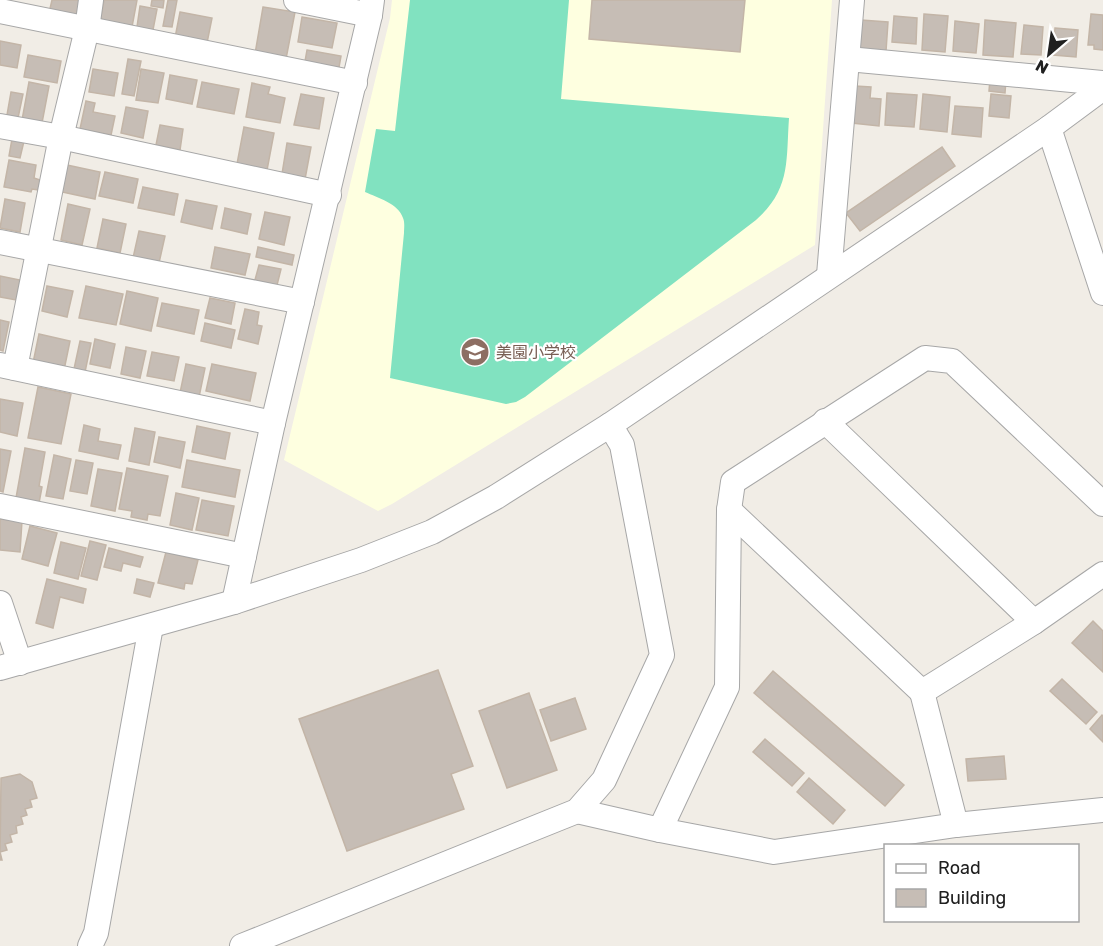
<svg xmlns="http://www.w3.org/2000/svg" width="1103" height="946" viewBox="0 0 1103 946" font-family="Rubik,'Noto Sans JP',sans-serif">
	<style>
		.education { fill: #feffe0 }
		.pitch { fill: #81e2c0 }
		.building { fill: #c6bdb5; stroke: #c3b5a7; stroke-width: 1.5 }
		.lines { fill: none; stroke-linecap: round; stroke-linejoin: round }
		.minor-casing { stroke: #a7a7a7; stroke-width: 26 }
		.minor { stroke: #fff; stroke-width: 24 }
		.labels { text-anchor: middle; dominant-baseline: central; stroke-width: 4.5; stroke-linejoin: round; paint-order: stroke }
		.education-label { font-size: 16px; fill: #785e54; stroke: #fff; text-anchor: start }
	</style>
	<rect width="100%" height="100%" fill="#f1ede6"/>
	<polygon class="education" points="392,0 832,0 815,245 392,504 378,511 284,460 390,18"/>
	<path class="pitch" d="M410,0h159l-8,99 228,19c-3,43 2,71 -33,102l-231,177 -9,5 -10,2 -116,-26 14,-145c0,-4 1,-11 -1,-15 -5,-15 -25,-20 -38,-26l11,-63 19,2z"/>
	<g class="building">
		<polygon points="52,0 80,0 76,18 49,13"/>
		<polygon points="104,0 137,0 132,27 100,22"/>
		<polygon points="152,0 164,0 163,8 151,6"/>
		<polygon points="168,0 177,0 172,27 163,26"/>
		<polygon points="592,0 745,0 740,52 589,39"/>
		<polygon points="140,6 157,9 153,30 137,27"/>
		<polygon points="263,7 295,12 286,59 255,54"/>
		<polygon points="180,12 212,18 207,43 175,38"/>
		<polygon points="924,14 948,16 945,52 922,50"/>
		<polygon points="1091,14 1103,15 1103,50 1094,49 1094,45 1088,45"/>
		<polygon points="894,16 917,18 916,44 892,42"/>
		<polygon points="302,17 337,23 332,48 298,42"/>
		<polygon points="861,20 888,22 886,51 858,48"/>
		<polygon points="985,20 1016,23 1013,57 983,55"/>
		<polygon points="955,21 979,24 976,53 953,51"/>
		<polygon points="1024,25 1043,27 1041,55 1021,54"/>
		<polygon points="1055,28 1078,30 1076,57 1053,55"/>
		<polygon points="0,41 21,45 17,68 0,65"/>
		<polygon points="307,50 341,56 338,73 304,67"/>
		<polygon points="28,55 61,61 57,83 24,77"/>
		<polygon points="128,59 141,61 134,96 122,94"/>
		<polygon points="93,69 118,73 114,96 89,92"/>
		<polygon points="141,69 164,73 158,103 136,100"/>
		<polygon points="170,75 197,80 192,104 166,99"/>
		<polygon points="990,79 1006,80 1005,93 989,91"/>
		<polygon points="29,82 49,86 42,123 22,120"/>
		<polygon points="202,82 239,89 234,114 197,107"/>
		<polygon points="252,83 270,87 268,94 285,98 280,123 246,117"/>
		<polygon points="855,86 871,87 870,98 881,99 879,126 852,123"/>
		<polygon points="11,92 23,94 18,118 7,115"/>
		<polygon points="887,93 917,95 914,127 885,125"/>
		<polygon points="301,94 324,98 319,129 294,125"/>
		<polygon points="923,94 950,97 947,132 920,129"/>
		<polygon points="991,94 1011,96 1009,118 989,116"/>
		<polygon points="86,101 95,103 93,112 115,116 111,135 80,129"/>
		<polygon points="955,106 983,108 981,137 952,134"/>
		<polygon points="126,107 148,111 143,138 121,133"/>
		<polygon points="160,125 183,129 180,150 156,145"/>
		<polygon points="244,127 274,133 267,170 237,164"/>
		<polygon points="12,139 24,141 20,158 9,156"/>
		<polygon points="287,143 311,147 305,179 282,174"/>
		<polygon points="942,147 955,166 860,231 846,213"/>
		<polygon points="9,160 36,165 34,178 40,180 38,190 32,189 31,192 4,187"/>
		<polygon points="67,165 100,172 95,199 62,192"/>
		<polygon points="105,172 138,179 133,203 99,196"/>
		<polygon points="143,187 178,194 174,215 138,208"/>
		<polygon points="5,199 25,203 20,232 0,228"/>
		<polygon points="186,200 217,206 212,229 181,222"/>
		<polygon points="68,204 90,209 82,245 61,240"/>
		<polygon points="225,208 251,214 247,234 221,228"/>
		<polygon points="265,212 290,217 284,245 259,239"/>
		<polygon points="103,219 126,224 120,253 97,248"/>
		<polygon points="139,231 165,236 159,263 133,258"/>
		<polygon points="215,247 250,254 245,275 211,268"/>
		<polygon points="258,247 294,255 292,265 256,257"/>
		<polygon points="259,265 281,269 277,285 255,280"/>
		<polygon points="0,276 20,280 16,300 0,297"/>
		<polygon points="47,286 73,291 67,317 42,311"/>
		<polygon points="86,286 123,294 116,325 79,318"/>
		<polygon points="127,291 158,298 151,331 120,324"/>
		<polygon points="210,298 235,303 231,324 205,318"/>
		<polygon points="162,303 199,310 194,334 157,326"/>
		<polygon points="245,309 259,312 257,325 262,326 258,344 238,339"/>
		<polygon points="0,320 9,322 3,351 0,350"/>
		<polygon points="205,323 235,330 231,348 201,341"/>
		<polygon points="39,334 70,341 64,370 33,363"/>
		<polygon points="95,339 115,344 110,368 90,364"/>
		<polygon points="80,341 91,343 85,372 74,369"/>
		<polygon points="126,347 146,351 140,378 121,374"/>
		<polygon points="152,352 179,357 174,381 147,376"/>
		<polygon points="186,364 205,368 199,397 180,393"/>
		<polygon points="212,364 256,373 250,401 206,391"/>
		<polygon points="38,387 71,394 61,444 28,438"/>
		<polygon points="0,399 23,403 17,436 0,432"/>
		<polygon points="84,425 100,429 98,441 121,445 118,459 79,451"/>
		<polygon points="197,426 230,433 225,459 192,452"/>
		<polygon points="135,428 155,432 149,465 129,461"/>
		<polygon points="159,437 185,442 180,468 154,462"/>
		<polygon points="25,448 45,452 39,486 42,487 39,503 16,498"/>
		<polygon points="0,449 11,451 3,492 0,491"/>
		<polygon points="54,455 71,459 63,499 46,496"/>
		<polygon points="76,460 93,463 87,494 70,491"/>
		<polygon points="187,460 240,470 235,497 182,487"/>
		<polygon points="127,468 168,476 160,516 148,514 147,520 131,517 132,511 119,509"/>
		<polygon points="98,469 122,473 115,511 91,506"/>
		<polygon points="176,493 199,498 192,530 170,525"/>
		<polygon points="202,500 234,506 228,536 196,530"/>
		<polygon points="0,519 22,521 20,552 0,550"/>
		<polygon points="30,526 57,533 48,566 22,559"/>
		<polygon points="90,541 106,545 97,580 81,576"/>
		<polygon points="61,542 86,548 78,579 54,573"/>
		<polygon points="109,548 143,557 140,567 123,563 121,571 104,567"/>
		<polygon points="166,552 198,560 192,584 185,583 184,589 158,583"/>
		<polygon points="47,579 86,589 83,603 60,597 53,628 36,623"/>
		<polygon points="137,579 154,583 150,597 134,593"/>
		<polygon points="1093,621 1103,631 1103,672 1072,643"/>
		<polygon points="438,670 473,766 451,774 464,809 347,851 299,719"/>
		<polygon points="773,671 904,785 885,806 754,693"/>
		<polygon points="1062,679 1097,712 1086,724 1050,691"/>
		<polygon points="529,693 557,770 507,788 479,711"/>
		<polygon points="575,698 586,729 551,741 540,710"/>
		<polygon points="1102,715 1103,716 1103,742 1090,729"/>
		<polygon points="765,739 804,773 792,786 753,752"/>
		<polygon points="1004,756 1006,779 968,781 966,759"/>
		<polygon points="20,774 32,782 37,798 30,800 32,807 25,809 27,815 21,817 23,824 16,826 17,833 10,835 12,842 5,844 7,850 0,852 2,860 0,860 1,778"/>
		<polygon points="809,778 845,810 833,824 797,792"/>
	</g>
	<g class="lines">
		<g class="minor-casing">
			<g id="minor">
				<polyline points="296,0 370,15"/>
				<polyline points="0,11 355,83"/>
				<polyline points="848,59 1103,83"/>
				<polyline points="0,126 61,137 329,195"/>
				<polyline points="1049,128 1103,293"/>
				<polyline points="0,242 302,302"/>
				<polyline points="829,275 852,0"/>
				<polyline points="0,365 273,423"/>
				<polyline points="15,368 61,137 87,29 91,0"/>
				<polyline points="825,421 1034,622"/>
				<polyline points="0,506 244,556"/>
				<polyline points="729,510 922,692 1034,622 1103,574"/>
				<polyline points="234,602 273,423 370,15 372,0"/>
				<polyline points="0,603 20,663"/>
				<polyline points="0,668 234,602 361,560 432,532 496,497 610,425 1049,128 1103,88"/>
				<polyline points="922,692 956,825"/>
				<polyline points="577,811 660,830 774,852 956,825 1103,810"/>
				<polyline points="660,830 727,687 729,510 733,482 925,358 952,361 1103,504"/>
				<polyline points="90,946 96,933 151,626"/>
				<polyline points="242,946 577,811 604,780 662,655 622,445 610,425"/>
			</g>
		</g>
		<use href="#minor" class="minor"/>
	</g>
	<defs>
		<g id="school-disc" transform="scale(1.5)"><circle r="9.5" fill="#8d6e63" stroke="#fff"/><path d="M0-5L7-2L0 1L-7-2ZM-4 1L0 2.5L4 1V4Q0 6-4 4Z" fill="#fff"/></g>
	</defs>
	<g fill-rule="evenodd">
		<use href="#school-disc" x="475" y="352"/>
	</g>
	<g class="labels">
		<g class="education-label">
			<text x="496" y="352">美園小学校</text>
		</g>
	</g>
	<rect x="884" y="844" width="195" height="78" fill="#ffffff" stroke="#a6a6a6" stroke-width="1.5"/>
	<rect x="896" y="864" width="30" height="9" fill="#ffffff" stroke="#a6a6a6" stroke-width="1.5"/>
	<text x="938" y="874" font-size="18" fill="#202020">Road</text>
	<rect x="896" y="889" width="30" height="18" fill="#c6bdb5" stroke="#a6a6a6" stroke-width="1.5"/>
	<text x="938" y="904" font-size="18" fill="#202020">Building</text>
	<g transform="translate(1049 54) rotate(209)" stroke="#ffffff" stroke-width="4.5" paint-order="stroke">
	<path d="M0-4.5L10 22L0 15L-10 22Z" fill="#202020"/>
	<text y="-9" font-size="16" font-weight="bold" text-anchor="middle" fill="#202020">N</text>
	</g>
</svg>
